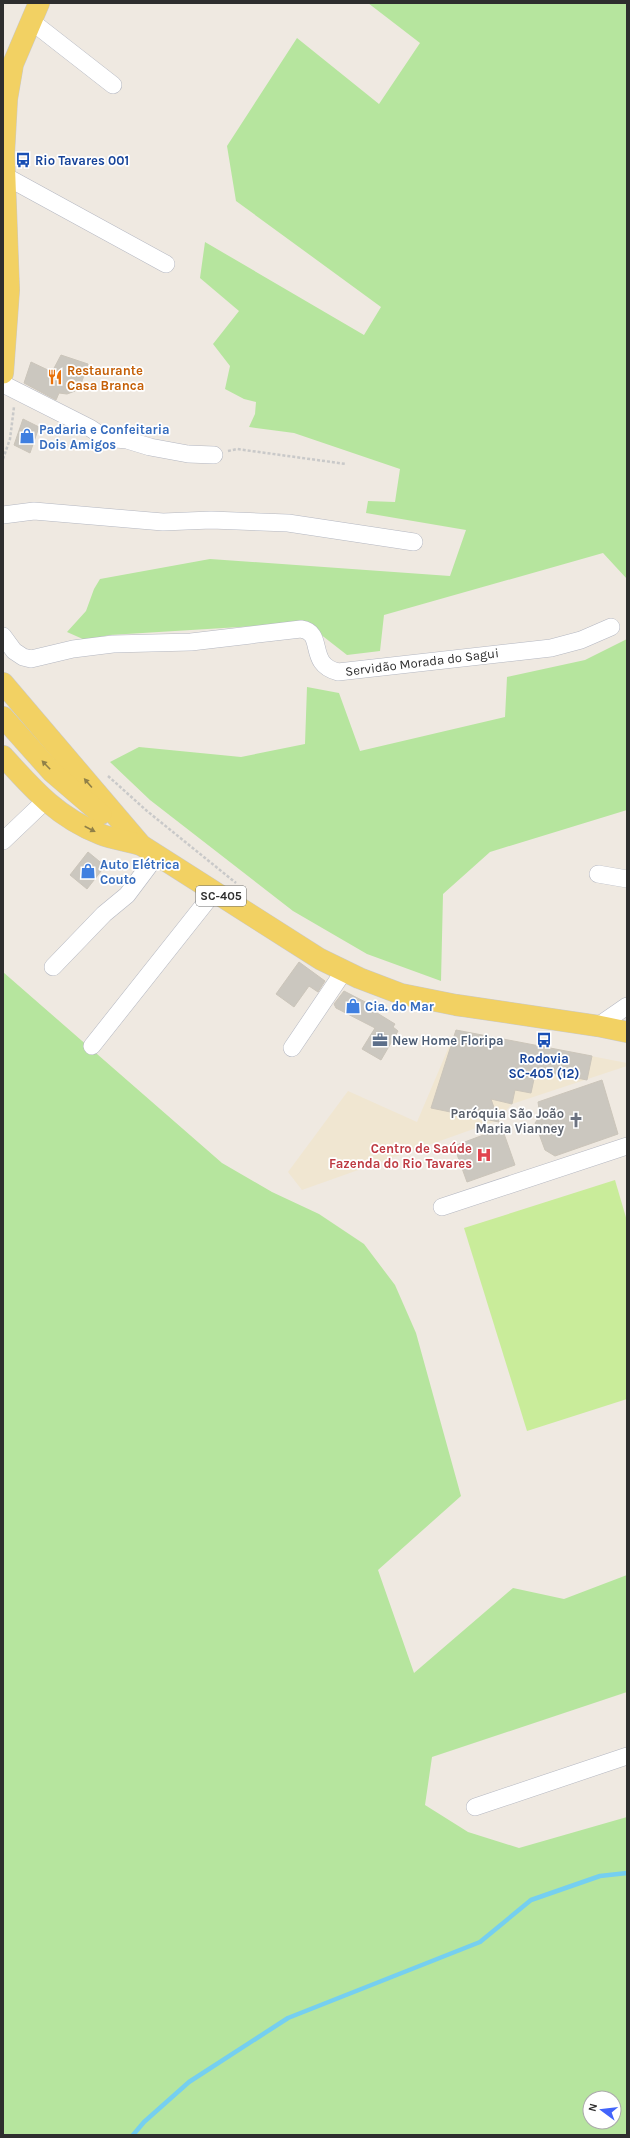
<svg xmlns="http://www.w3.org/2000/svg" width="630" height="2138" viewBox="0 0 630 2138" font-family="Karla,sans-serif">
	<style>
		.education { fill: #f0e6d1 }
		.green { fill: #b6e59e; fill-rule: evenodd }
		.pitch { fill: #c9ec9a }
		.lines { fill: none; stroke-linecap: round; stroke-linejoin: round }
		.stream { stroke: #75cff0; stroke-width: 4.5 }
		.building { fill: #cbc7bf; stroke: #cbc5ba }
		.minor-casing { stroke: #b4b7c1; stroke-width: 18 }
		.major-casing { stroke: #c9c9c9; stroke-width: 22 }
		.path { stroke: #c9c9c9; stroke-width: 2.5; stroke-dasharray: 3 2; stroke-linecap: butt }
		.minor { stroke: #fff; stroke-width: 17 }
		.major { stroke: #f2d163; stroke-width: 21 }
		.oneway { fill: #908048 }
		.labels { text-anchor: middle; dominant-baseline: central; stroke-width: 3.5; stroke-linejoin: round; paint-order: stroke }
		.shield { fill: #fff; stroke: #6d6d6d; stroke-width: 1 }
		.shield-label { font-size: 12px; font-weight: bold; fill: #2e2e2e }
		.transit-label { font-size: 13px; font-weight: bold; fill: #164399; stroke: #fff; text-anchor: start }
		.food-label { font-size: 13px; font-weight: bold; fill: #c56008; stroke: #fff; text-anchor: start }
		.shop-label { font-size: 13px; font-weight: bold; fill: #366cbe; stroke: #fff; text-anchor: start }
		.street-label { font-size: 13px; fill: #2e2e2e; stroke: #fff }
		.service-label { font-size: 13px; font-weight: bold; fill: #4e5e75; stroke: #fff; text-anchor: start }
		.worship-label { font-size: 13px; font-weight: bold; fill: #5b616d; stroke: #fff; text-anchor: end }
		.health-label { font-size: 13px; font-weight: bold; fill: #be3a42; stroke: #fff; text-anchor: end }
	</style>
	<rect width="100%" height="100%" fill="#efe9e1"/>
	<polygon class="education" points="456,1030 627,1063 627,1066 512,1104 496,1121 302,1190 288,1172 348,1091 417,1122"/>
	<g class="green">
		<polygon points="368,3 627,3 627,579 603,553 384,615 380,651 347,655 306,623 110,635 85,640 67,632 86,611 94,589 100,579 210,559 450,576 466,530 366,513 368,501 395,502 400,469 294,433 249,427 255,414 256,402 244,399 225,389 230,366 213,344 239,311 200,278 205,242 364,335 381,307 236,201 227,146 297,38 379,104 420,43"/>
		<polygon points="627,639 627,810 490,852 443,894 441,981 367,954 293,911 150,800 110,762 139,747 241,757 305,744 307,687 339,693 360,751 505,717 507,677 585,660"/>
		<path d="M3,972l219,191 50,29 47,22 45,30 31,41 21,48 45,163 -83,74 36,103 99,-85 51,11 63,-24v117l-195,65 -7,48 43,27 51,16 108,-31v318h-624zM590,2098h24v24h-24z"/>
	</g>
	<polygon class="pitch" points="615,1180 627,1221 627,1399 527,1431 464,1228"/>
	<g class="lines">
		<polyline class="stream" points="133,2135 144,2122 189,2082 288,2018 480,1942 531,1900 600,1876 627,1873"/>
	</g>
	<g class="building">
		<polygon points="61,355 88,364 81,384 77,382 75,391 67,394 59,393 56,400 24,383 31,362 52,372"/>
		<polygon points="23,419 39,427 30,453 14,445"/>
		<polygon points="88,852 105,866 87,889 70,875"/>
		<polygon points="299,962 325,981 318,992 309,986 294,1007 276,994"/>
		<polygon points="344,991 371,1005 369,1008 395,1024 393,1027 398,1031 381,1060 362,1049 375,1028 336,1008 334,1004"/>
		<polygon points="456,1030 592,1056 587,1080 536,1070 531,1093 515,1090 512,1104 491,1099 499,1122 431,1108"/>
		<polygon points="602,1080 618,1134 555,1156 545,1150 535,1123 540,1116 538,1102"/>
		<polygon points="502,1128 515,1165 467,1182 454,1146"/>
	</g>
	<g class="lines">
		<g class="minor-casing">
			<g id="minor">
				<polyline points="31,21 113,85"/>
				<polyline points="5,176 166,264"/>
				<polyline points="3,384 90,428 105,438 127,440 150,447 188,454 214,455"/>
				<polyline points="3,515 34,511 163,522 211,520 288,523 414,542"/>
				<path d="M3,636l11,15 9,6 8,2 42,-10 40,-5 78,-2 110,-13c25,4 5,35 37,43l213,-24 30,-8 30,-13"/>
				<polyline points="3,841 45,801"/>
				<polyline points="598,874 627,879"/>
				<polyline points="53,967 104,914 127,895 157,855"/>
				<polyline points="598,1026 627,1006"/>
				<polyline points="92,1046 214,892"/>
				<polyline points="292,1048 344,971"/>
				<polyline points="442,1207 627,1146"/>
				<polyline points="475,1807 627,1756"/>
			</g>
		</g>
		<g class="major-casing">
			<g id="major">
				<polyline points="3,373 9,290 4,154 7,99 13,64 39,3"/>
				<polyline points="3,683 141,845 320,959 359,978 401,994 456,1005 598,1026 627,1032"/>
				<polyline points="3,717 52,772 101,814"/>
				<path d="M3,756c30,33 54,61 97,78 12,5 28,7 41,11"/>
			</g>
		</g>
		<g class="path">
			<polyline points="228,451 237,449 346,464"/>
			<polyline points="3,459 10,439 14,407"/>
			<polyline points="108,776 147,811 236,883"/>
		</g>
		<use href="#minor" class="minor"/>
		<use href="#major" class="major"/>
	</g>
	<defs><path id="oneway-solid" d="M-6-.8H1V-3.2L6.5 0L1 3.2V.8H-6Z"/></defs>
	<g class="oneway">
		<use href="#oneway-solid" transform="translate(46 765) rotate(-134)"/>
		<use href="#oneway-solid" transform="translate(88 783) rotate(-131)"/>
		<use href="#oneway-solid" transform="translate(90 829) rotate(27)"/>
	</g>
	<defs>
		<g id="bus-bare" transform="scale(1.2)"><path d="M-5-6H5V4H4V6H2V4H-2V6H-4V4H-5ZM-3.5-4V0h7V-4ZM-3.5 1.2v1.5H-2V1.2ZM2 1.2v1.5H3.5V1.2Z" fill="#1a4fb4" stroke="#fff" stroke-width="2.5" paint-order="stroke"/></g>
		<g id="restaurant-bare" transform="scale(1.2)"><path d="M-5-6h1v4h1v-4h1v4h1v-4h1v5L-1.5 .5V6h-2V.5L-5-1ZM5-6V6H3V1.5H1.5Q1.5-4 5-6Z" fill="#e8710a" stroke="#fff" stroke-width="2.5" paint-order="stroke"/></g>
		<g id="shop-bare" transform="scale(1.2)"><path d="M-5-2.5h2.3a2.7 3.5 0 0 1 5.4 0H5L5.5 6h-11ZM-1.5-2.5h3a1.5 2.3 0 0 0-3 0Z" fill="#3f7fe0" stroke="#fff" stroke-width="2.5" paint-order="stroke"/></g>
		<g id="office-bare" transform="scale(1.2)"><path d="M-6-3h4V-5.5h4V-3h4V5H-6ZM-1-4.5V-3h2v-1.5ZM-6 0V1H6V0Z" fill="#5c6f8a" stroke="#fff" stroke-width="2.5" paint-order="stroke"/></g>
		<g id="church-bare" transform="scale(1.2)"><path d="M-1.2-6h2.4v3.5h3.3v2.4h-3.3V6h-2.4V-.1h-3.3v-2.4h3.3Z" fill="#6b7280" stroke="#fff" stroke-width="2.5" paint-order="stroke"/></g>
		<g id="hospital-bare" transform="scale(1.2)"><path d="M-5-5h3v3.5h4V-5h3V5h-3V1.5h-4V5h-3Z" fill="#e0444e" stroke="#fff" stroke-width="2.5" paint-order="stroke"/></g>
	</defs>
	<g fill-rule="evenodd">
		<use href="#bus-bare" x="23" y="160"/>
		<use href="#restaurant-bare" x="55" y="377"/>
		<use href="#shop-bare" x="27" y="436"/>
		<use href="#shop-bare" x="88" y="871"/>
		<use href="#shop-bare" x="353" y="1006"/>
		<use href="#office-bare" x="380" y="1040"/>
		<use href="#bus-bare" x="544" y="1040"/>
		<use href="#church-bare" x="576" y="1120"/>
		<use href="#hospital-bare" x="484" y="1155"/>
	</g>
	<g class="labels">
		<rect class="shield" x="196" y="886" width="50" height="20" rx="3"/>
		<g class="shield-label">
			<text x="221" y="896">SC-405</text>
		</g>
		<g class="transit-label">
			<text x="35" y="160">Rio Tavares 001</text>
			<text x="544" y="1058" text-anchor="middle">Rodovia<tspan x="544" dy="15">SC-405 (12)</tspan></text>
		</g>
		<g class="food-label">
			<text x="67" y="370">Restaurante<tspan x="67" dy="15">Casa Branca</tspan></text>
		</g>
		<g class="shop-label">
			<text x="39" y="429">Padaria e Confeitaria<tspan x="39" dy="15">Dois Amigos</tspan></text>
			<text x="100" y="864">Auto Elétrica<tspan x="100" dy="15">Couto</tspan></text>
			<text x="365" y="1006">Cia. do Mar</text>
		</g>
		<g class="street-label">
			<text transform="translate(422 662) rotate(-7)">Servidão Morada do Sagui</text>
		</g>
		<g class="service-label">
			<text x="392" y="1040">New Home Floripa</text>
		</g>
		<g class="worship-label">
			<text x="564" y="1113">Paróquia São João<tspan x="564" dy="15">Maria Vianney</tspan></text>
		</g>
		<g class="health-label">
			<text x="472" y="1148">Centro de Saúde<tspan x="472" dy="15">Fazenda do Rio Tavares</tspan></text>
		</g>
	</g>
	<rect width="630" height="2138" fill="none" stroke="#2e2e2e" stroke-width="8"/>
	<g transform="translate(602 2110) rotate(285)"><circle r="19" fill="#ffffff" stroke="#ababab"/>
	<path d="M0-3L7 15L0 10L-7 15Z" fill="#4264fb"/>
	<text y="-6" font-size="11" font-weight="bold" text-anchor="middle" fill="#2e2e2e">N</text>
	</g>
</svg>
